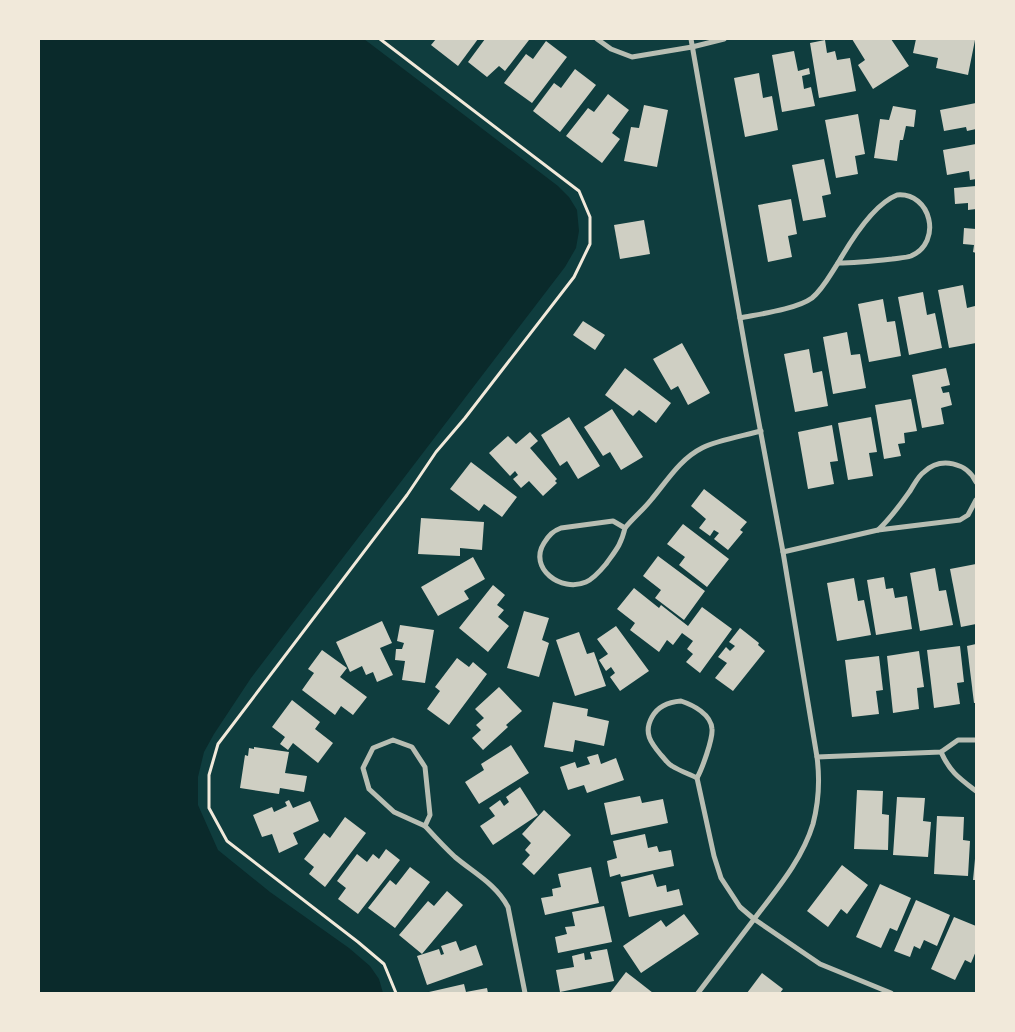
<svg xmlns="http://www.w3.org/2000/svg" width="1015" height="1032" viewBox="0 0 1015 1032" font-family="Commissioner,sans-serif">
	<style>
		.water { fill: #0a2a2b }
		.building { fill: #cfcfc3 }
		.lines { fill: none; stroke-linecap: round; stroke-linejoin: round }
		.path { stroke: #f1e9da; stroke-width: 3 }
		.minor { stroke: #b8beb3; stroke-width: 5 }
	</style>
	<rect width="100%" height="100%" fill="#0f3d3e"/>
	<polygon class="water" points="39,39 364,39 558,186 569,197 577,210 579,231 576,248 565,267 251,678 214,734 204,752 198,777 198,805 218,850 270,892 349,948 370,966 379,979 383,993 39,993"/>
	<g class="building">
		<polygon points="436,39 478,39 458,66 431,45"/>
		<polygon points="485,39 528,39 529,40 505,71 499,66 487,77 468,62"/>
		<polygon points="852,39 883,39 883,40 891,39 909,66 873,89 858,65 865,60"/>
		<polygon points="916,39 975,40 968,75 936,68 938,58 913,53"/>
		<polygon points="825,40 827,53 835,51 837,60 850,58 856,91 819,98 810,43"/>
		<polygon points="546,41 567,57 532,103 504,83 526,54 533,59"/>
		<polygon points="794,51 798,71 809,68 810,74 802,76 804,89 811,87 815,106 782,112 772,55"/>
		<polygon points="575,69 596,85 560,132 533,111 554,83 561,88"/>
		<polygon points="759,73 763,98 772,96 778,130 745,137 734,78"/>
		<polygon points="608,94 629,110 612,133 620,139 602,163 566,136 588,108 594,112"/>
		<polygon points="976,103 976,129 967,131 966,127 944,131 940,110"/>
		<polygon points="644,105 668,110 657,167 624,161 631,127 639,128"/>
		<polygon points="893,106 916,110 914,127 906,126 903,140 900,140 897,161 874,158 880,119 889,120"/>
		<polygon points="858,114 865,154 855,156 858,174 836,178 825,120"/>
		<polygon points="976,144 976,179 970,180 969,171 947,175 943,150"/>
		<polygon points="824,159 831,194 822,196 826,217 803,221 792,165"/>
		<polygon points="976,186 976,209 968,210 968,203 955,204 954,188"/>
		<polygon points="791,199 797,234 788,236 792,257 768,262 758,205"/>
		<polygon points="644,220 650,254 620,259 614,225"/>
		<polygon points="964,228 976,229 976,253 973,252 974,245 963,244"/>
		<polygon points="963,285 967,308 975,306 976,343 949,348 938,290"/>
		<polygon points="923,292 927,315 935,313 942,348 909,355 898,297"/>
		<polygon points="883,299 887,322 895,321 901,356 869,362 858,304"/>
		<polygon points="583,321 605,335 595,350 573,335"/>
		<polygon points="847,332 851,355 860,354 866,388 833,394 823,337"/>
		<polygon points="682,343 710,393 688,405 678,386 671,390 653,359"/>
		<polygon points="809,349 813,373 822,371 828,406 795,412 784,354"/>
		<polygon points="625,368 671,403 656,423 639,410 633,416 605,395"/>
		<polygon points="946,368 950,385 941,387 943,393 949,392 952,405 941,408 944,424 922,428 912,375"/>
		<polygon points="911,399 917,431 904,433 905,443 898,444 901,456 884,459 875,405"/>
		<polygon points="612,409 643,457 621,470 610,452 603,456 584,427"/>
		<polygon points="569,417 600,466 578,479 567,461 560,466 541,435"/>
		<polygon points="871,417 877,452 869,453 873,476 848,480 838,423"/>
		<polygon points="832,425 838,461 830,462 834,484 808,489 798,432"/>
		<polygon points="530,432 538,441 530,448 557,479 555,481 557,483 543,496 529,481 521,488 513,479 518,475 515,471 510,476 489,453 508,436 516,444"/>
		<polygon points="471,462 517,497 502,517 484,504 479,511 450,489"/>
		<polygon points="704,489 747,522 740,530 743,532 728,550 714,539 719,533 714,530 710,536 699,528 706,519 691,506"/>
		<polygon points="421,518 484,522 482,550 460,548 460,556 418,554"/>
		<polygon points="683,524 729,559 707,587 679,565 685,557 667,544"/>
		<polygon points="658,556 705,591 684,620 655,598 661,590 643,576"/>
		<polygon points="473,557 485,579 464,591 469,599 438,616 421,587"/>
		<polygon points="976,564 976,624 961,627 950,569"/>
		<polygon points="935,568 939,591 946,590 953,625 920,631 910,573"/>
		<polygon points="884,577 886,589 893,588 895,598 907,596 912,629 876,635 867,580"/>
		<polygon points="854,578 858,601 864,600 871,635 837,641 827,583"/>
		<polygon points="493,585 505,595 497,605 504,610 498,617 509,626 488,652 459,628"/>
		<polygon points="634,588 659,608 661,605 688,626 702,607 732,629 700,673 686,662 693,654 687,649 693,641 682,633 673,645 667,640 659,652 630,630 635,623 617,609"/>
		<polygon points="524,611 549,618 542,640 549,643 539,677 507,668"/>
		<polygon points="382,621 392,643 380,648 393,675 377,682 373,672 366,675 362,666 350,672 336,642"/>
		<polygon points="400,625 434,630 425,683 402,680 405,661 395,660 396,649 402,649 404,643 397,641"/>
		<polygon points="616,626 649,671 620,691 610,677 615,673 611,667 606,671 599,660 608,654 597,639"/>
		<polygon points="740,628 759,643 758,645 765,651 733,691 715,678 727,663 718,657 726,647 730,651 735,646 729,642"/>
		<polygon points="579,632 587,654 594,652 606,686 575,696 556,640"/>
		<polygon points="976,644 976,703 974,703 967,646"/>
		<polygon points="960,646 964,682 957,683 960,704 934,708 927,650"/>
		<polygon points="322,650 347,668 340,677 367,697 353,715 341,706 335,715 302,690 314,673 308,669"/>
		<polygon points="919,651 924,687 917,688 919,709 893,713 887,656"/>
		<polygon points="879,656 883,690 876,691 879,714 852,717 845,660"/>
		<polygon points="457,658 469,667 473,662 487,674 449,725 427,709 440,691 435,687"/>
		<polygon points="499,687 522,711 506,725 508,727 483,750 472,738 481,730 476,725 484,718 475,709"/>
		<polygon points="292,700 320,722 315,729 333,743 318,763 293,743 288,750 280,744 285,737 272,727"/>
		<polygon points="553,702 588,709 587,716 609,721 604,746 575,740 573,752 544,747"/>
		<polygon points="511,745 529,773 479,804 465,782 484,770 481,764"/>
		<polygon points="254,747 289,752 285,773 307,776 304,792 280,788 279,794 240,788 245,755 248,756 249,748 254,749"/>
		<polygon points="598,754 601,764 616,758 624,780 587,793 584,785 568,790 560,767 575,762 577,768 590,764 587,757"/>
		<polygon points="520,787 538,815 493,845 480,826 495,816 489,808 500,800 504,806 509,802 506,797"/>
		<polygon points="857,790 883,791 882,814 889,815 888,850 854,849"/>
		<polygon points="640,796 642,803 663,799 668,823 611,835 604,803"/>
		<polygon points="897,797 925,798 923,821 931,822 928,857 893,855"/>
		<polygon points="289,800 293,808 310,801 319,821 293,833 298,844 279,853 272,834 262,837 253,815 272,807 274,812 287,806 285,802"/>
		<polygon points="544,810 571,835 534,875 522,864 530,855 525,850 531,843 522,834"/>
		<polygon points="937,816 964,817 963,840 970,841 968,876 934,874"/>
		<polygon points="345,817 366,833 325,887 309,874 314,867 304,859 324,833 330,838"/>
		<polygon points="645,834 648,848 657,846 659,852 671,850 674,866 621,877 620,874 610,877 607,861 617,858 613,841"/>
		<polygon points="386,849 400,860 358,914 338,899 346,888 337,881 357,854 367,862 373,854 379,859"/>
		<polygon points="975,859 976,859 976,880 973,880"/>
		<polygon points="842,865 868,885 847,914 841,909 828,927 807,911"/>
		<polygon points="410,867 430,882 395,928 368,908 390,880 396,885"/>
		<polygon points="591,867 599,903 545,915 541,898 553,896 552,889 561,887 558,874"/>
		<polygon points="653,874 657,887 666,885 667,892 679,889 683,905 629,917 621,882"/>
		<polygon points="880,884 911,898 897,931 890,928 881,948 856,937"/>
		<polygon points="447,891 463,905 422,954 399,935 428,901 434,906"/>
		<polygon points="916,900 950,915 937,946 924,940 920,949 914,946 910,957 894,951"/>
		<polygon points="604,906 612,942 558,953 555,937 567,934 565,927 575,926 572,912"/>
		<polygon points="684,914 699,934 641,973 623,946 661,920 666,927"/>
		<polygon points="954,917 976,926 976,951 971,963 965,960 955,980 931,969"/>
		<polygon points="456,941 460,951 476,945 483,965 427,985 417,956 439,949 441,955 444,954 441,946"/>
		<polygon points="607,949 614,981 560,992 556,970 574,967 572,956 584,953 585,960 592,959 590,952"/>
		<polygon points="626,972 639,982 653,993 610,993"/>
		<polygon points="762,973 783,989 780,993 747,993"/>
		<polygon points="464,984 466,992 487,988 488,993 429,993 429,992"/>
	</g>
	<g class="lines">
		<polyline class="path" points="380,39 579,191 590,217 590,244 574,277 465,418 436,452 407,495 218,744 209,775 209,808 227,841 358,942 384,964 396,993"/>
		<g class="minor">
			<polyline points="597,39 611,49 632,57 692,47 724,39"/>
			<path d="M691,39l55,314 37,199 34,205c3,23 2,44 -4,67 -11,36 -36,65 -58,94 -19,25 -38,50 -57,75"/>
			<path d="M897,195c34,-3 46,47 14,61 -6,2 -13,2 -19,3 -18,2 -36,4 -54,4 12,-21 36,-59 59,-68z"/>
			<path d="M740,318c20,-4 57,-9 72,-20 11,-9 18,-23 26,-35"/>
			<path d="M976,482c-9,-19 -35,-26 -52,-10 -6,4 -10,13 -14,19 -10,14 -19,27 -32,39l82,-10 8,-5 8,-15"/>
			<path d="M613,521l12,7c-4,17 -9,22 -19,36 -5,6 -13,15 -20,18 -25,11 -58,-14 -42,-39 5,-8 9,-12 17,-15z"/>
			<path d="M625,528c8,-10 18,-18 26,-28 16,-19 29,-41 51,-52 16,-8 41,-12 59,-17"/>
			<polyline points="783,552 878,530"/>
			<path d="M681,701c12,4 30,13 31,28 1,10 -10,40 -15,49 -8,-4 -17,-7 -25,-12 -4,-2 -7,-7 -11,-11 -10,-12 -18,-22 -9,-38 6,-11 16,-15 29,-16z"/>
			<polygon points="393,740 412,747 425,767 430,815 425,826 394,812 369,789 363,768 373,748"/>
			<path d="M941,752c9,20 18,26 35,39"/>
			<polyline points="817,757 941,752 958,740 976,740"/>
			<polyline points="697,778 714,856 721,878 740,907 754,919 820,964 891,993"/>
			<path d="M425,826c10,11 19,21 30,31 19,16 41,27 53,50l17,86"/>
		</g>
	</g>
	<rect width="1015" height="1032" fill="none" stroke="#f1e9da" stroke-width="80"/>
</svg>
